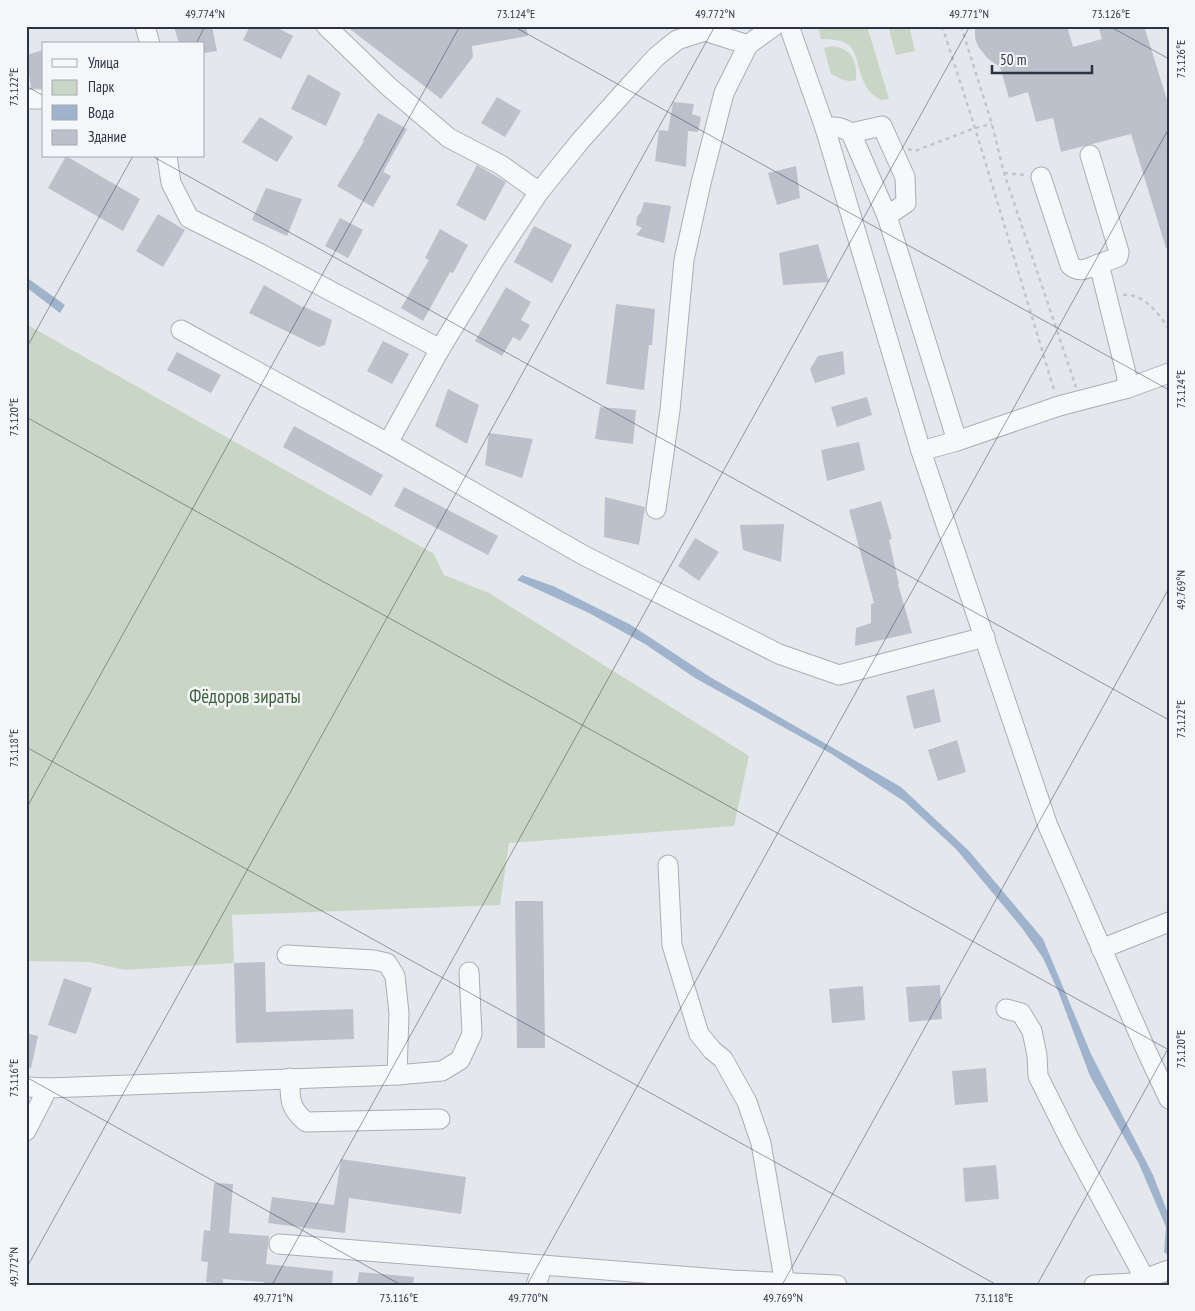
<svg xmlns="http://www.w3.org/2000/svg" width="1195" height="1311" viewBox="0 0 1195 1311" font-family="'PT Sans Narrow',sans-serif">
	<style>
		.green { fill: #c9d6c5 }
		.water { fill: #9fb4cc }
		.building { fill: #bbc0ca }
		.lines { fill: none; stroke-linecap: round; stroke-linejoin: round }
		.minor-casing { stroke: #a9aeb7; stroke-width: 21 }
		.path { stroke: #c2c5cb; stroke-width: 2.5; stroke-dasharray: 4 4; stroke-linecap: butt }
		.minor { stroke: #f7f8fa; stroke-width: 19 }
		.ticks { fill: none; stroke: #2b3445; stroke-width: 1; stroke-opacity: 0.45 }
		.labels { text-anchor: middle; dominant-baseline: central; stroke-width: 5; stroke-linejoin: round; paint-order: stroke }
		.park-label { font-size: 19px; fill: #3f6138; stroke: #f4f6f9 }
		.neatline { fill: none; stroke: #2b3445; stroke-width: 2 }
		.ticks-label { font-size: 12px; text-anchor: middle; fill: #2b3445 }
	</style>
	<rect width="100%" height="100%" fill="#e4e7ec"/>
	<g class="green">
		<path d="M818,26h49l22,73 -8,1c-6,-4 -13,-8 -16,-16 -13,-28 -3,-45 -44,-45z"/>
		<polygon points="888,26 917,26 910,29 915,51 896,55"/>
		<path d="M832,46c21,3 25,15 24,34 -10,3 -16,-2 -25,-6l-7,-26z"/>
		<polygon points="26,324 434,554 444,575 489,593 749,756 734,826 509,843 500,905 232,915 234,963 125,970 89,962 26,961"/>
	</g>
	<g class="water">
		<polygon points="26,277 65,305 60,313 26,287"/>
		<polygon points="522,575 553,586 631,625 710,677 901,787 969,851 1043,939 1091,1054 1153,1175 1169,1216 1169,1256 1164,1252 1166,1227 1139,1164 1090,1076 1058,991 1043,958 1022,928 956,849 905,802 830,753 695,678 645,644 589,613 517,580"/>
	</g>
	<g class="building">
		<polygon points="174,26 212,26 217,51 204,53 204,44 179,44"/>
		<polygon points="250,26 274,26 293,36 281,59 243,40"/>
		<polygon points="346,26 526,26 528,36 472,46 473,57 441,99"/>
		<polygon points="975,26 1067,26 1073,47 1102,39 1098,26 1144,26 1169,106 1169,247 1166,248 1131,134 1061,152 1053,118 1036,122 1028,92 1009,98 1000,67 987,58 978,46 975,38"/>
		<polygon points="44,50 44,88 31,88 26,55"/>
		<polygon points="308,74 341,93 326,126 291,109"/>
		<polygon points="497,97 521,111 505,137 481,123"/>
		<polygon points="673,102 694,104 692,114 701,117 698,132 688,131 686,167 655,161 659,130 668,131"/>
		<polygon points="378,113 407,129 383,172 391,176 373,207 337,186 364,141 363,140"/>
		<polygon points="260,117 293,137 277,162 242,142"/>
		<polygon points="66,156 140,199 123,231 48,188"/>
		<polygon points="477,165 506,182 485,221 456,205"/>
		<polygon points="796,166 800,198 777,205 768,173"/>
		<polygon points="266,188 302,199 287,236 252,220"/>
		<polygon points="644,202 671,206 664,243 636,235 642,228 636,225 637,217 641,212"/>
		<polygon points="158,214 185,230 163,267 136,251"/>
		<polygon points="340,218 363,230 348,258 325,246"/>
		<polygon points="534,226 572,245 552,283 514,262"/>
		<polygon points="440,229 468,245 453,273 450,272 423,321 401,308 429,260 425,258"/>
		<polygon points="818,244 829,282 783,285 779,253"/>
		<polygon points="264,285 302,307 303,306 332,320 325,345 319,347 249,313"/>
		<polygon points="506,287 531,302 521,320 530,325 520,341 513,337 502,356 475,341"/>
		<polygon points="616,304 655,309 652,345 649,345 644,390 606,384"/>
		<polygon points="383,341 409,354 392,384 367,371"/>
		<polygon points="843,351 845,374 815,383 810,369 818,356"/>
		<polygon points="177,352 221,375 211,393 167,370"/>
		<polygon points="448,389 479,405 467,444 435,426"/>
		<polygon points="867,397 872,415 837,427 831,407"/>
		<polygon points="600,407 636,410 633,444 595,439"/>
		<polygon points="294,426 383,475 371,496 283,447"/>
		<polygon points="489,433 533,439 522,478 485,465"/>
		<polygon points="859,442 865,470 827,481 821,450"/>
		<polygon points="404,487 498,536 488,555 394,506"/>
		<polygon points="605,497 645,507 639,545 604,537"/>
		<polygon points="881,501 892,539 889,540 899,584 898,584 912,633 855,646 856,628 871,623 871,604 874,603 849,510"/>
		<polygon points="784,524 781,562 743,550 740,525"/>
		<polygon points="695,538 719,552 699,581 678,566"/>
		<polygon points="934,689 941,722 914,729 906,696"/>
		<polygon points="957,740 966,772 938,781 928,750"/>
		<polygon points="515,901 543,901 545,1048 517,1048"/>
		<polygon points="265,962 266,1012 353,1009 354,1039 236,1043 234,963"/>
		<polygon points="64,978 92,988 76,1034 48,1025"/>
		<polygon points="940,985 942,1019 909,1022 906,987"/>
		<polygon points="863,986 865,1020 832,1023 829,989"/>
		<polygon points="26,1033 38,1036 31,1068 26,1068"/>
		<polygon points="986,1068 988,1102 955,1105 952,1071"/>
		<polygon points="341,1159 466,1177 461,1214 349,1198 345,1233 268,1223 272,1197 334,1205"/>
		<polygon points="996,1165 999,1199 965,1202 963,1168"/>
		<polygon points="214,1183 233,1184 229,1233 269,1236 266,1264 333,1271 332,1285 264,1285 264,1282 223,1279 223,1284 206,1282 208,1262 201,1261 204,1230 210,1231"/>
		<polygon points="359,1272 414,1277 413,1285 357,1285"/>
	</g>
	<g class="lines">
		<g class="minor-casing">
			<g id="minor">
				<polyline points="145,26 150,44"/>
				<polyline points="326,26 388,86 449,138 501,165 539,192 581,140 624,92 656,57 677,40 705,31 748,45"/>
				<polyline points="789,26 825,128 921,451 1048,826 1146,1050 1169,1099"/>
				<polyline points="26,99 44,99"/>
				<path d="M825,128c11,-2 17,-1 26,5l36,83 70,225"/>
				<polyline points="851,133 882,126 905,177 906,203 887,216"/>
				<polyline points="167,156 171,183 189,218 259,253 440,349 496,257 539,192"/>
				<path d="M1041,177l29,88c9,9 18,3 29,-1"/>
				<polyline points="181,330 388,443 583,555 779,654 839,675 985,637"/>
				<polyline points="1128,388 1169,373"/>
				<polyline points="388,443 440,349"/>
				<polyline points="921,451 957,441 1059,406 1128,388 1126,373 1099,264 1118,257 1119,252 1090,155"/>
				<polyline points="656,509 670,410 684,260 701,183 724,93 748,45 774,26"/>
				<polyline points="668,865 672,945 699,1034 712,1050 723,1059 747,1102 761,1143 785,1285"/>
				<polyline points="1101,949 1169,922"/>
				<polyline points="287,955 374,960 387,963 395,976 399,1013 397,1075"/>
				<polyline points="1006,1009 1021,1013 1032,1031 1037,1055 1038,1076 1070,1140 1145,1279"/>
				<path d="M290,1078c0,22 -1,29 16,44l134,-3"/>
				<polyline points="26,1087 48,1088"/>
				<polyline points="26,1131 48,1088 397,1075 442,1071 460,1060 472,1034 469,972"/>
				<polyline points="279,1244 731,1280 837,1285"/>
				<polyline points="536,1285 543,1265"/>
				<polyline points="1094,1285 1133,1283"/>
				<polyline points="1127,1285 1169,1270"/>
			</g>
		</g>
		<g class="path">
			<polyline points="942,26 975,128 1055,393"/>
			<polyline points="961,26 992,124 1004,173 1076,387"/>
			<polyline points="908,149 915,151 975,128 992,124"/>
			<polyline points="1004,173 1025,175"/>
			<path d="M1123,295c21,-2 35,18 46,34"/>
		</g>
		<use href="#minor" class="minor"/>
	</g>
	<path class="ticks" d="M513,26l656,364M1109,26l60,33M196,44l9,-18M26,86l18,10M152,156l1017,564M26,349l107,-193M26,417l1143,633M26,747l971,538M26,809l434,-783M26,1077l375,208M26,1269l689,-1243M272,1285l698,-1259M527,1285l642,-1157M782,1285l387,-697M1037,1285l132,-238"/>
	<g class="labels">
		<g class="park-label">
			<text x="245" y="696">Фёдоров зираты</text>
		</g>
	</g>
	<rect width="1195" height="1311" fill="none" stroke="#f4f6f9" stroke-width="55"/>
	<rect x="42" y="42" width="162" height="115" fill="#f4f6f9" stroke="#a4a8b1"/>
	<rect x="52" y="59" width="25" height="8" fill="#f7f8fa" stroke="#a4a8b1"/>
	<text x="88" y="68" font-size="15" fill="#2b3445">Улица</text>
	<rect x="52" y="80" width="25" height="15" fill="#c9d6c5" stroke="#a4a8b1"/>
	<text x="88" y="92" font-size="15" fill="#2b3445">Парк</text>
	<rect x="52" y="105" width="25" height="15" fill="#9fb4cc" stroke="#a4a8b1"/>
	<text x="88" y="118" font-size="15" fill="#2b3445">Вода</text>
	<rect x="52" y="130" width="25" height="15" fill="#bbc0ca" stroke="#a4a8b1"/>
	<text x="88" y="142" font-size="15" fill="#2b3445">Здание</text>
	<path d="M992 65v8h100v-8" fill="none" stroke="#2b3445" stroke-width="2.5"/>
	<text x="1000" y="65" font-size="15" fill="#2b3445" stroke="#f4f6f9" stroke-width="4" paint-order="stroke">50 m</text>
	<rect x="28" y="28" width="1140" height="1256" class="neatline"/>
	<g class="ticks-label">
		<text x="205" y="18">49.774°N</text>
		<text x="516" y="18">73.124°E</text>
		<text x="715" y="18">49.772°N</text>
		<text x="969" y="18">49.771°N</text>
		<text x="1111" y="18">73.126°E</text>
		<text transform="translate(1181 59) rotate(-90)" y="4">73.126°E</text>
		<text transform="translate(14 87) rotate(-90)" y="4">73.122°E</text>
		<text transform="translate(1181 389) rotate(-90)" y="4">73.124°E</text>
		<text transform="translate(14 417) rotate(-90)" y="4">73.120°E</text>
		<text transform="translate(1181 590) rotate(-90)" y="4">49.769°N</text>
		<text transform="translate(1181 719) rotate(-90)" y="4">73.122°E</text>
		<text transform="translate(14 748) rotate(-90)" y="4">73.118°E</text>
		<text transform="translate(1181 1049) rotate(-90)" y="4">73.120°E</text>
		<text transform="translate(14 1078) rotate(-90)" y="4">73.116°E</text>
		<text transform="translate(14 1267) rotate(-90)" y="4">49.772°N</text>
		<text x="273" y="1302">49.771°N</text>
		<text x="399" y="1302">73.116°E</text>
		<text x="528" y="1302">49.770°N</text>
		<text x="783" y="1302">49.769°N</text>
		<text x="994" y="1302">73.118°E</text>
	</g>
</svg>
